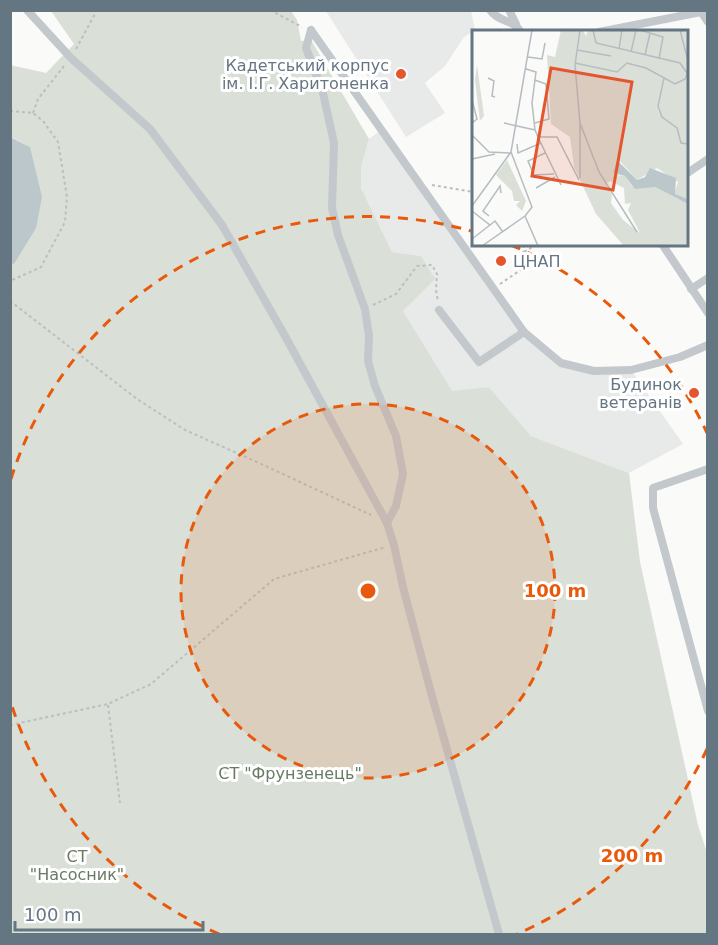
<svg xmlns="http://www.w3.org/2000/svg" width="718" height="945" viewBox="0 0 718 945" font-family="'DejaVu Sans',sans-serif">
	<style>
		.built { fill: #e8e9e9 }
		.green { fill: #dadfd7 }
		.water { fill: #bbc7cb }
		.lines { fill: none; stroke-linecap: round; stroke-linejoin: round }
		.path { stroke: #bbbfc2; stroke-width: 2; stroke-dasharray: 3 3; stroke-linecap: butt }
		.service { stroke: #c3c8cc; stroke-width: 8 }
		.ring { fill: none; stroke: #e8590c; stroke-width: 3; stroke-dasharray: 10 8 }
		.poi-dot { fill: #e4572e; stroke: #fff; stroke-width: 2 }
		.labels { text-anchor: middle; dominant-baseline: central; stroke-width: 6; stroke-linejoin: round; paint-order: stroke }
		.poi-label { font-size: 16px; fill: #657683; stroke: #fff; text-anchor: end }
		.park-label { font-size: 16px; fill: #687a64; stroke: #fff }
		.inset-road { fill: none; stroke: #b5bdc2; stroke-width: 1.5 }
		.view { fill: #e4572e; fill-opacity: 0.15; stroke: #e4572e; stroke-width: 3 }
		.inset-edge { fill: none; stroke: #657683; stroke-width: 3 }
		.centre { fill: #e8590c; stroke: #fff; stroke-width: 3 }
		.ring-label { font-size: 18px; text-anchor: middle; font-weight: bold; fill: #e8590c; stroke: #fff; stroke-width: 6; stroke-linejoin: round; paint-order: stroke }
	</style>
	<rect width="100%" height="100%" fill="#fafaf8"/>
	<g class="built">
		<polygon points="326,11 471,11 475,30 464,37 445,66 425,83 445,113 406,137"/>
		<polygon points="381,130 524,332 561,363 594,371 631,370 683,444 629,473 531,436 489,387 452,392 403,311 421,256 392,252 361,188 361,167 369,139"/>
	</g>
	<polygon class="green" points="51,11 291,11 297,20 301,41 311,40 369,139 361,167 361,188 392,252 421,256 435,279 403,311 452,391 489,387 531,436 629,473 640,562 698,825 707,853 707,934 11,934 10,263 14,264 30,147 11,137 10,65 46,73 74,44"/>
	<polygon class="water" points="10,137 30,147 42,197 36,228 14,264 10,263"/>
	<g class="lines">
		<g class="path">
			<polyline points="270,10 302,27"/>
			<polyline points="76,49 97,10"/>
			<polyline points="10,111 33,113 43,121 58,142 67,197 65,222 41,267 10,281"/>
			<polyline points="33,113 38,99 64,66"/>
			<polyline points="432,185 474,192"/>
			<polyline points="524,252 537,244"/>
			<polyline points="500,284 522,269 524,244"/>
			<polyline points="10,301 137,399 185,430 257,462 371,515"/>
			<polyline points="373,305 396,294 417,266 432,265 437,274 436,290 438,302"/>
			<polyline points="108,705 120,803"/>
			<polyline points="10,725 108,704 151,684 274,579 386,547"/>
		</g>
		<g class="service">
			<polyline points="27,10 71,58 150,129 222,225 285,336 387,523 394,545 403,587 430,689 499,934"/>
			<path d="M490,10c8,12 23,9 31,22"/>
			<polyline points="509,10 516,24"/>
			<polyline points="311,30 524,332 561,363 594,371 631,370 680,357 708,345"/>
			<polyline points="311,30 306,48 323,93 334,143 332,208 338,235 365,309 369,336 368,361 375,386 396,436 403,474 396,506 387,523"/>
			<polyline points="599,32 701,12 708,22"/>
			<polyline points="686,174 708,159"/>
			<polyline points="662,244 708,313"/>
			<polyline points="691,289 708,278"/>
			<polyline points="439,310 479,362 524,332"/>
			<polyline points="708,469 653,488 653,508 708,711"/>
		</g>
	</g>
	<circle cx="368" cy="591" r="187" fill="#e8590c" fill-opacity=".12"/>
	<g class="ring">
		<circle cx="368" cy="591" r="187"/>
		<path d="M707 749A374 374 0 0 1 517 934M219 934A374 374 0 0 1 11 703M11 479A374 374 0 0 1 471 231M511 245A374 374 0 0 1 707 433"/>
	</g>
	<g class="poi-dot">
		<circle cx="401" cy="74" r="6"/>
		<circle cx="501" cy="261" r="6"/>
		<circle cx="694" cy="393" r="6"/>
	</g>
	<g class="labels">
		<g class="poi-label">
			<text x="389" y="65">Кадетський корпус<tspan x="389" dy="18">ім. І.Г. Харитоненка</tspan></text>
			<text x="513" y="261" text-anchor="start">ЦНАП</text>
			<text x="682" y="384">Будинок<tspan x="682" dy="18">ветеранів</tspan></text>
		</g>
		<g class="park-label">
			<text x="290" y="773">СТ "Фрунзенець"</text>
			<text x="77" y="856">СТ<tspan x="77" dy="18">"Насосник"</tspan></text>
		</g>
	</g>
	<g transform="translate(472 30)">
		<rect width="216" height="216" fill="#fafaf8"/>
		<path d="M89,0h22l3,6 2,-6h100v169l-14,-5 4,-12 -21,-14 -20,12 -17,-19 -4,14 9,1 8,11h22l33,17v42h-64l-28,-32 -22,-47 -4,-30 -19,-13 -4,-69 8,2zM138,151l14,7 1,16 6,-1 -3,7 12,23 -17,-13 -12,-17 1,-8 -6,-11zM5,35l7,51 -4,5 -5,-41zM35,130l19,41 -4,10 -6,-6 4,-4h-6l-2,-10 -16,-16z" fill="#dadfd7" fill-rule="evenodd"/>
		<path d="M145,130l20,20 8,-3 5,-9 26,10 -1,16 13,5v5l-33,-17 -20,2 -10,-13 -12,-3z" fill="#bbc7cb"/>
		<path class="inset-road" d="M108,0l-5,35 5,58 19,49 38,60M121,0l3,13 84,20 7,10M168,0l23,7 -4,22M208,0l8,31M147,19l3,-19M105,20l34,6M159,22l5,-22M173,25l5,-22M56,27l14,2 3,-16M103,33l42,9 10,-9 19,5 29,16 10,-5 3,-7M0,39v23M54,39l10,3 -4,31 3,27M16,48l6,3 -2,15 3,1M192,48l-6,28 4,11 15,11 4,15 7,1M0,70l5,19 -5,4M32,93l31,7 3,7h19l22,43M63,93l14,-4 -3,-35 -11,-4M0,105l17,17 21,1M66,107l23,48M45,114l1,9 23,-10M73,123l-17,8 6,14 20,-1M0,129l23,-5M108,148v-55M64,158l19,-11M0,176l39,-54M0,181l18,14 5,-4 8,11M17,186l-6,-5 17,-25 1,7M53,186l13,30M0,209l18,-14M10,216l43,-30 7,-9 -21,-55 21,-122"/>
		<path class="view" d="M79,38l81,14 -19,108 -81,-14z"/>
		<rect width="216" height="216" class="inset-edge"/>
	</g>
	<circle cx="368" cy="591" r="9" class="centre"/>
	<g class="ring-label">
		<text x="555" y="597">100 m</text>
		<text x="632" y="862">200 m</text>
	</g>
	<rect width="718" height="945" fill="none" stroke="#657683" stroke-width="24"/>
	<path d="M15 921v9h188v-9" fill="none" stroke="#657683" stroke-width="3"/>
	<text x="24" y="921" font-size="18" fill="#657683" stroke="#ffffff" stroke-width="4.5" paint-order="stroke">100 m</text>
</svg>
